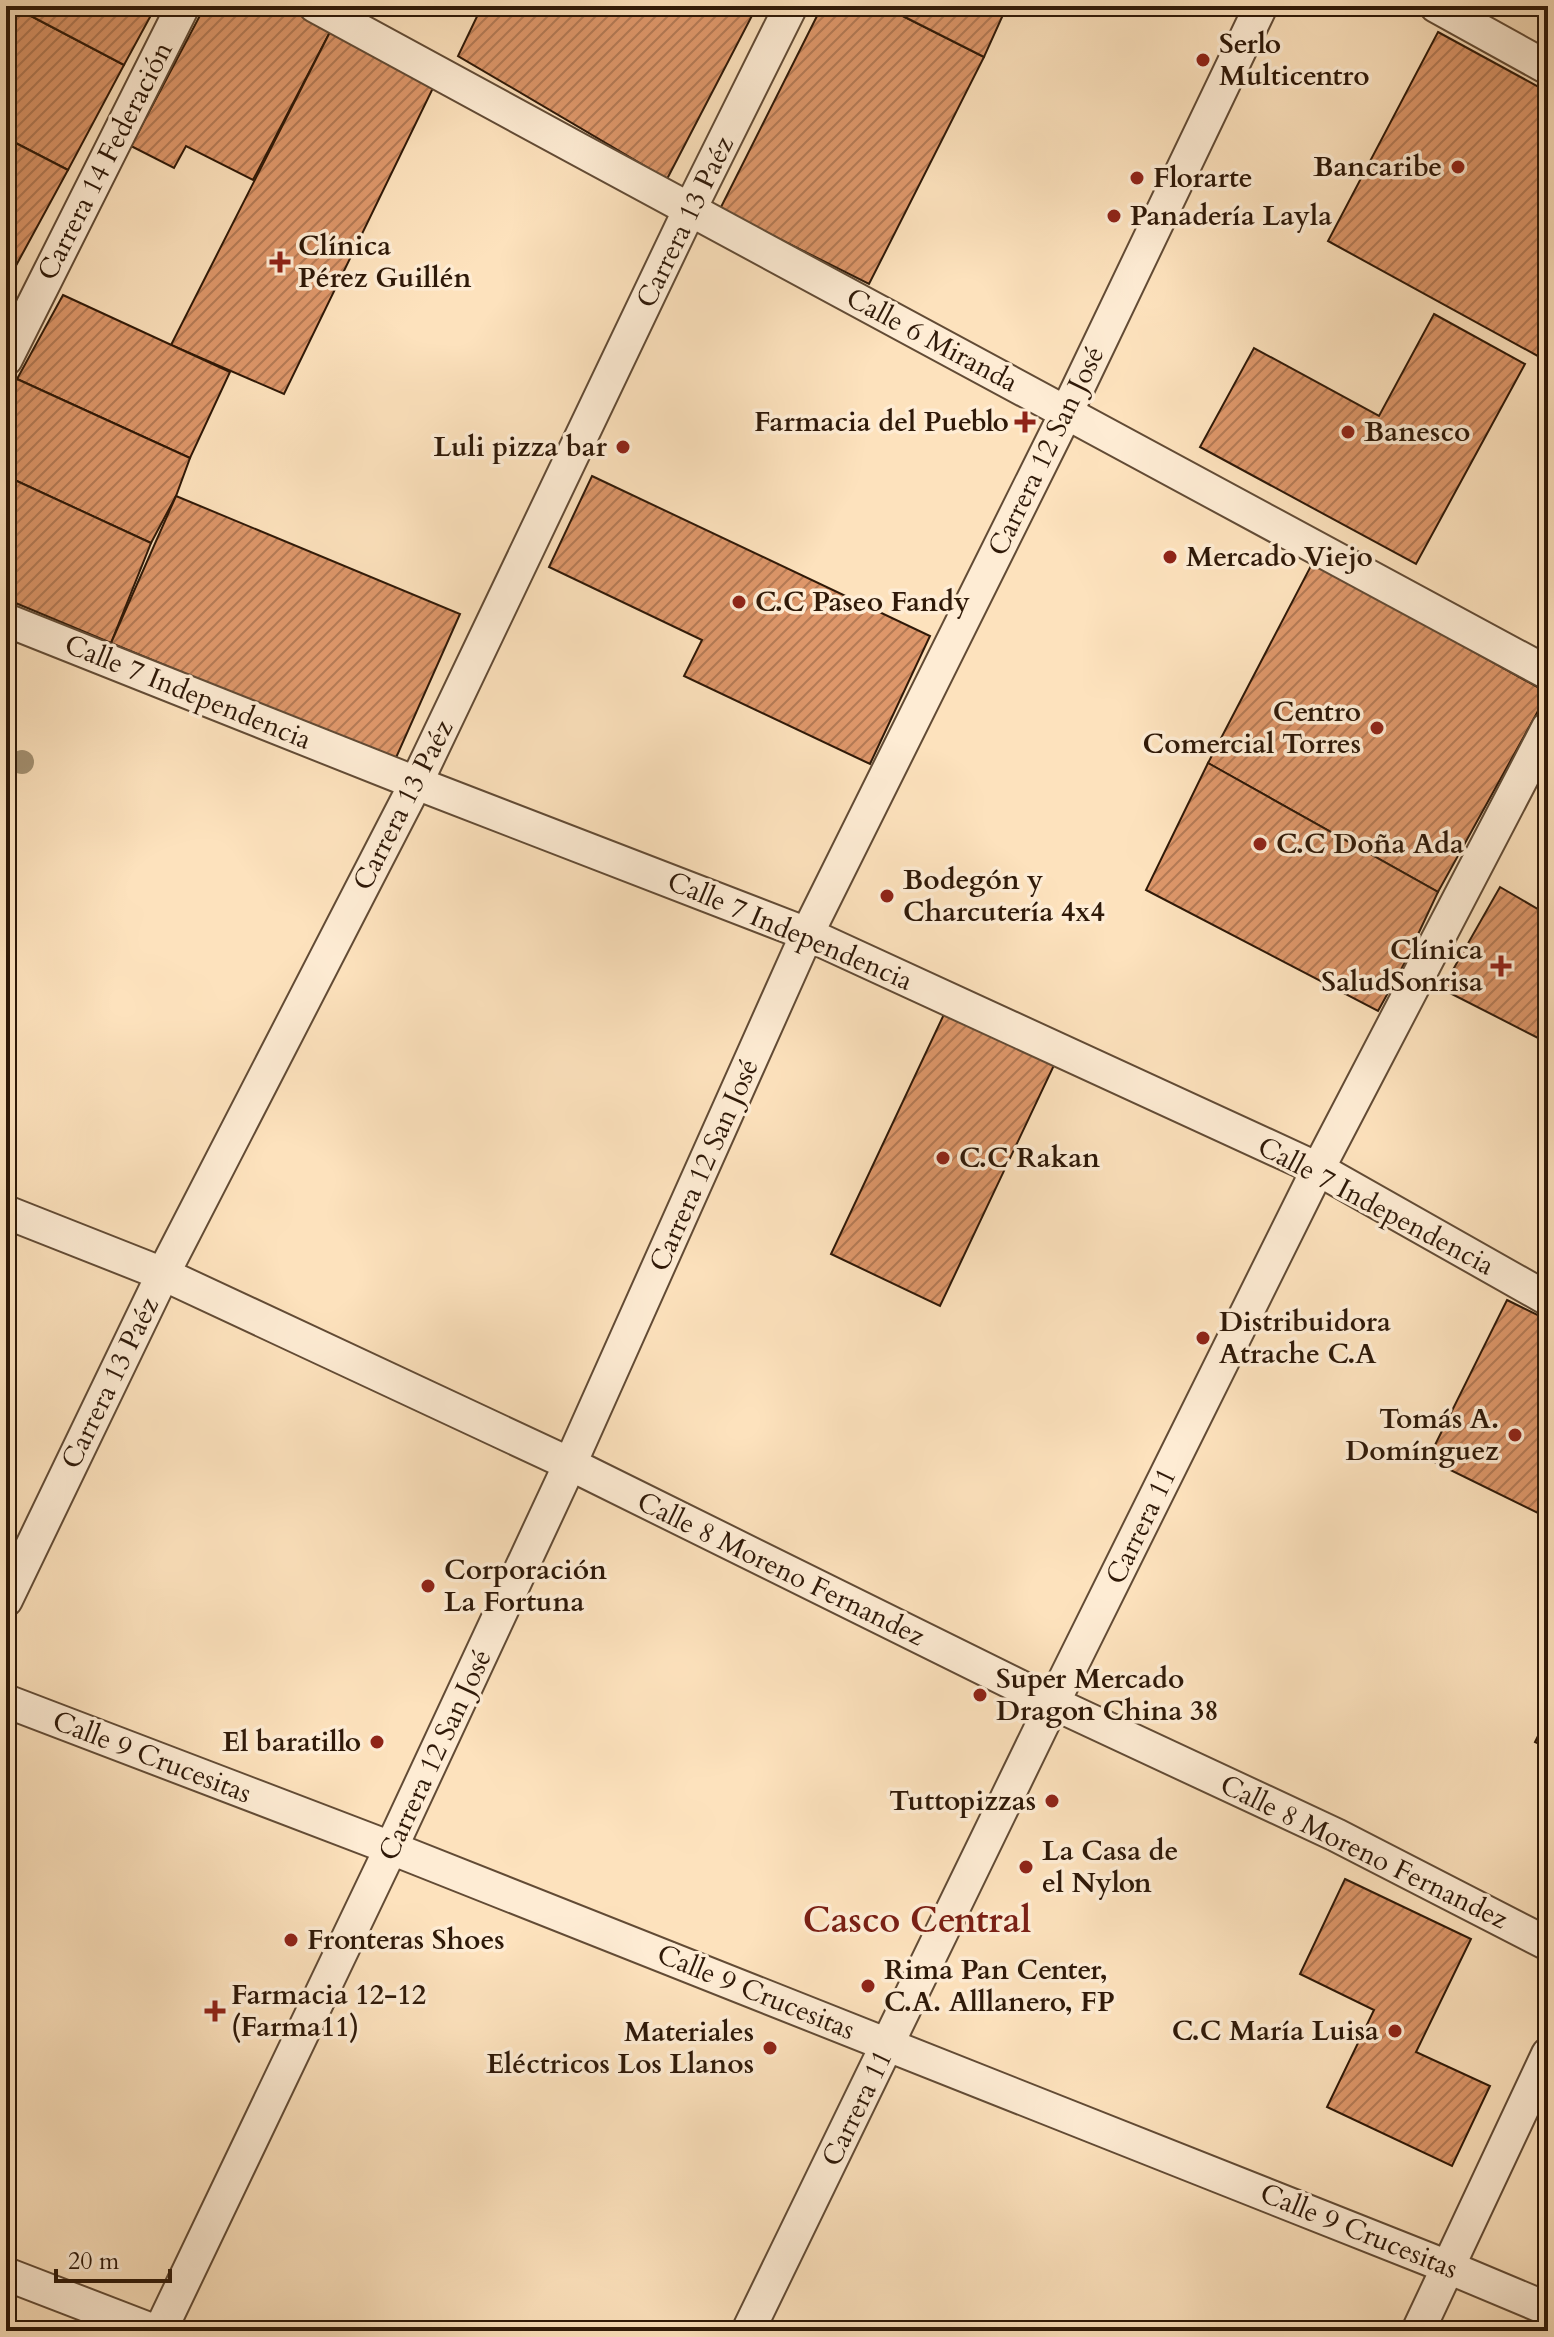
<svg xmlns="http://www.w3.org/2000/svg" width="1554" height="2337" viewBox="0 0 1554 2337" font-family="Cardo,serif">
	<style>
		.building { fill: url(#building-hatch); stroke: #2f1908; stroke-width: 2 }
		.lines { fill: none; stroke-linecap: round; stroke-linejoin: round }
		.minor-casing { stroke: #624b35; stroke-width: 36 }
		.minor { stroke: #feecd4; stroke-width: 32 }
		.tree { fill: #a39071 }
		.poi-dot { fill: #8f2418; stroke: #feecd4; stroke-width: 3 }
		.labels { text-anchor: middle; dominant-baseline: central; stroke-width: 7; stroke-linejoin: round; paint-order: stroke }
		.poi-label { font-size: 28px; font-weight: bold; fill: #2f1908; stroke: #feecd4; text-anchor: start }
		.street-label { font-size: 28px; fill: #2f1908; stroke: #feecd4 }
		.district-label { font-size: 36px; font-weight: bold; fill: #7a1f14; stroke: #feecd4 }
	</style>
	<defs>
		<pattern id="building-hatch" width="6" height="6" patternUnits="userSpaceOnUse" patternTransform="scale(2)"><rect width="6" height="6" fill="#de976a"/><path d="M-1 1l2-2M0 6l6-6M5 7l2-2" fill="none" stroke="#b47a55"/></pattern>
	</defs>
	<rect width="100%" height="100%" fill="#fde2bd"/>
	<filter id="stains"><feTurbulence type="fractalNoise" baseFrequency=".0025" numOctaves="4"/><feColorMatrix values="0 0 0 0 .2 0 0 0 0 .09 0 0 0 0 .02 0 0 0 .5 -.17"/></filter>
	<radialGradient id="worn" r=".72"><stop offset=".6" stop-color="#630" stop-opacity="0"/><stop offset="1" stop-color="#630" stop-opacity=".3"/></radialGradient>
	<g class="building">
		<polygon points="6,6 12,6 124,65 68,170 6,138"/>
		<polygon points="12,6 156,6 124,65"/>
		<polygon points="205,6 285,6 331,30 253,180 186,146 174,168 131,146"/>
		<polygon points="482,6 748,6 755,10 667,179 458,56"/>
		<polygon points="822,6 883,6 984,57 869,284 720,209"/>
		<polygon points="883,6 1007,6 984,57"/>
		<polygon points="331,30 434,86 284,394 171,345"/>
		<polygon points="1438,32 1548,92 1548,354 1545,360 1328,241"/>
		<polygon points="6,138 68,170 6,284"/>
		<polygon points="63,295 230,372 190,458 17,379"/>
		<polygon points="1434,314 1525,364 1416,564 1200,447 1254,348 1379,416"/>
		<polygon points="17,379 190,458 176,496 151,543 6,476 6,401"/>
		<polygon points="6,476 151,543 111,643 6,599"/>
		<polygon points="592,476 930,636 870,764 684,676 702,640 549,567"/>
		<polygon points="176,496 460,614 395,760 111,643"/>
		<polygon points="1313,562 1548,693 1438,892 1208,763"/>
		<polygon points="1208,763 1438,892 1404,964 1378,1011 1146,890"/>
		<polygon points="1500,887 1548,915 1548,1043 1442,989"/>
		<polygon points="946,1010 1056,1061 940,1306 831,1254"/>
		<polygon points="1507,1300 1548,1320 1548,1518 1428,1459"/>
		<polygon points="1548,1716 1548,1748 1535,1742"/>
		<polygon points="1345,1879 1471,1939 1416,2052 1490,2086 1452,2166 1327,2107 1374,2010 1300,1974"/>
	</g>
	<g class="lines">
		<g class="minor-casing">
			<g id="minor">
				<path d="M315,6c410,224 822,444 1233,667"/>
				<polyline points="1436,6 1548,68"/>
				<polyline points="6,359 183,6"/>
				<polyline points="6,620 416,783 807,934 1318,1169 1548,1299"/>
				<polyline points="6,1212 163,1274 570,1464 1053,1703 1336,1835 1548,1944"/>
				<polyline points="6,1600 163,1274 416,783 689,211 791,6"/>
				<polyline points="6,1701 391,1848 1448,2267 1548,2309"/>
				<polyline points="6,2274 154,2331"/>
				<polyline points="160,2331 391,1848 570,1464 807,934 1067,411 1261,6"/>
				<polyline points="748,2331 1053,1703 1318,1169 1548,728"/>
				<polyline points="1418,2331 1548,2054"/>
			</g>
		</g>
		<use href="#minor" class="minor"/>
	</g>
	<circle class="tree" cx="22" cy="762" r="12"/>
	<g class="poi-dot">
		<circle cx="1203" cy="60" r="8"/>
		<circle cx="1458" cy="167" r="8"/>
		<circle cx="1137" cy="178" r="8"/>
		<circle cx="1114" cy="216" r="8"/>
		<path d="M276 250h8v8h8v8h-8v8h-8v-8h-8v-8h8z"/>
		<path d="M1021 410h8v8h8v8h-8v8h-8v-8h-8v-8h8z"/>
		<circle cx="1348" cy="432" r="8"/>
		<circle cx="623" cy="447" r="8"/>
		<circle cx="1170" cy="557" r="8"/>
		<circle cx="739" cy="602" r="8"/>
		<circle cx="1377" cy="728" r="8"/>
		<circle cx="1260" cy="844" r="8"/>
		<circle cx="887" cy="896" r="8"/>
		<path d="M1497 954h8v8h8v8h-8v8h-8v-8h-8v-8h8z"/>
		<circle cx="943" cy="1158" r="8"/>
		<circle cx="1203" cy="1338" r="8"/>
		<circle cx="1515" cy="1435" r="8"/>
		<circle cx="428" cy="1586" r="8"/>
		<circle cx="980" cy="1695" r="8"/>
		<circle cx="377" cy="1742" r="8"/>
		<circle cx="1052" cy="1801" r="8"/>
		<circle cx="1026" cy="1867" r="8"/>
		<circle cx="291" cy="1940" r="8"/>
		<circle cx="868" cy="1986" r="8"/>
		<path d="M211 1999h8v8h8v8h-8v8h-8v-8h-8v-8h8z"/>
		<circle cx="1395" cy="2031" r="8"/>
		<circle cx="770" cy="2048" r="8"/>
	</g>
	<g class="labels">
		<g class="poi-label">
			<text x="1219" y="44">Serlo<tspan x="1219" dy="32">Multicentro</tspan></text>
			<text x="1442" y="167" text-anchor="end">Bancaribe</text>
			<text x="1153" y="178">Florarte</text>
			<text x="1130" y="216">Panadería Layla</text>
			<text x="298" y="246">Clínica<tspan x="298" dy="32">Pérez Guillén</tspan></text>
			<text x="1009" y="422" text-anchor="end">Farmacia del Pueblo</text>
			<text x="1364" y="432">Banesco</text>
			<text x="607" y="447" text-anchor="end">Luli pizza bar</text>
			<text x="1186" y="557">Mercado Viejo</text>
			<text x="755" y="602">C.C Paseo Fandy</text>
			<text x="1361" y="712" text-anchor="end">Centro<tspan x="1361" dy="32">Comercial Torres</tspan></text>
			<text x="1276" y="844">C.C Doña Ada</text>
			<text x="903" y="880">Bodegón y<tspan x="903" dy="32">Charcutería 4x4</tspan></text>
			<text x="1483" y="950" text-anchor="end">Clínica<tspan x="1483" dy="32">SaludSonrisa</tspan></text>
			<text x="959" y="1158">C.C Rakan</text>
			<text x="1219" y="1322">Distribuidora<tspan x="1219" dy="32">Atrache C.A</tspan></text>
			<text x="1499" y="1419" text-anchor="end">Tomás A.<tspan x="1499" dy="32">Domínguez</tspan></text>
			<text x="444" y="1570">Corporación<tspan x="444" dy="32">La Fortuna</tspan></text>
			<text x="996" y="1679">Super Mercado<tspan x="996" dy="32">Dragon China 38</tspan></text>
			<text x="361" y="1742" text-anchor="end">El baratillo</text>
			<text x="1036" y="1801" text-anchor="end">Tuttopizzas</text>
			<text x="1042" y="1851">La Casa de<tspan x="1042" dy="32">el Nylon</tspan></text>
			<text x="307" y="1940">Fronteras Shoes</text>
			<text x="884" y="1970">Rima Pan Center,<tspan x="884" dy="32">C.A. Alllanero, FP</tspan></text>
			<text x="231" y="1995">Farmacia 12-12<tspan x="231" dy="32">(Farma11)</tspan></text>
			<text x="1379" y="2031" text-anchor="end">C.C María Luisa</text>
			<text x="754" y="2032" text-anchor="end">Materiales<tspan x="754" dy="32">Eléctricos Los Llanos</tspan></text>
		</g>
		<g class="street-label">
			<text transform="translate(105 161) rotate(-63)">Carrera 14 Federación</text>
			<text transform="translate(685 222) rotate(-64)">Carrera 13 Paéz</text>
			<text transform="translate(932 340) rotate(28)">Calle 6 Miranda</text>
			<text transform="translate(1046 451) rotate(-64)">Carrera 12 San José</text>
			<text transform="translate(188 692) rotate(22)">Calle 7 Independencia</text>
			<text transform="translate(403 805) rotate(-63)">Carrera 13 Paéz</text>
			<text transform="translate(790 931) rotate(23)">Calle 7 Independencia</text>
			<text transform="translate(704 1165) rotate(-66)">Carrera 12 San José</text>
			<text transform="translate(1376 1206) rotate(28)">Calle 7 Independencia</text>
			<text transform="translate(110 1383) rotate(-64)">Carrera 13 Paéz</text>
			<text transform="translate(1141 1526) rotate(-64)">Carrera 11</text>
			<text transform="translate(781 1569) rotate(26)">Calle 8 Moreno Fernandez</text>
			<text transform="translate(435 1755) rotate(-65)">Carrera 12 San José</text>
			<text transform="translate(152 1757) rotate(21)">Calle 9 Crucesitas</text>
			<text transform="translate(1364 1852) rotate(26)">Calle 8 Moreno Fernandez</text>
			<text transform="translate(756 1992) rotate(22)">Calle 9 Crucesitas</text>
			<text transform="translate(857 2108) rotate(-64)">Carrera 11</text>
			<text transform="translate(1359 2231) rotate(22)">Calle 9 Crucesitas</text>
		</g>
		<g class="district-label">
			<text x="917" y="1920">Casco Central</text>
		</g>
	</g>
	<rect width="1554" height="2337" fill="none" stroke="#fde2bd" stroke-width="32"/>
	<rect x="8" y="8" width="1538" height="2321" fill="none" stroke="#2f1908" stroke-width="4"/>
	<rect x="16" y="16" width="1522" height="2305" fill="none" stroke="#2f1908" stroke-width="2"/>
	<path d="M56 2269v12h114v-12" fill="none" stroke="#2f1908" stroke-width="4"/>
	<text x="68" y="2269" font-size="24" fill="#2f1908" stroke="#feecd4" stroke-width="6" paint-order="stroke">20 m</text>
	<rect width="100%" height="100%" filter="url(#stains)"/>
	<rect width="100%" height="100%" fill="url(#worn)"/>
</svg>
